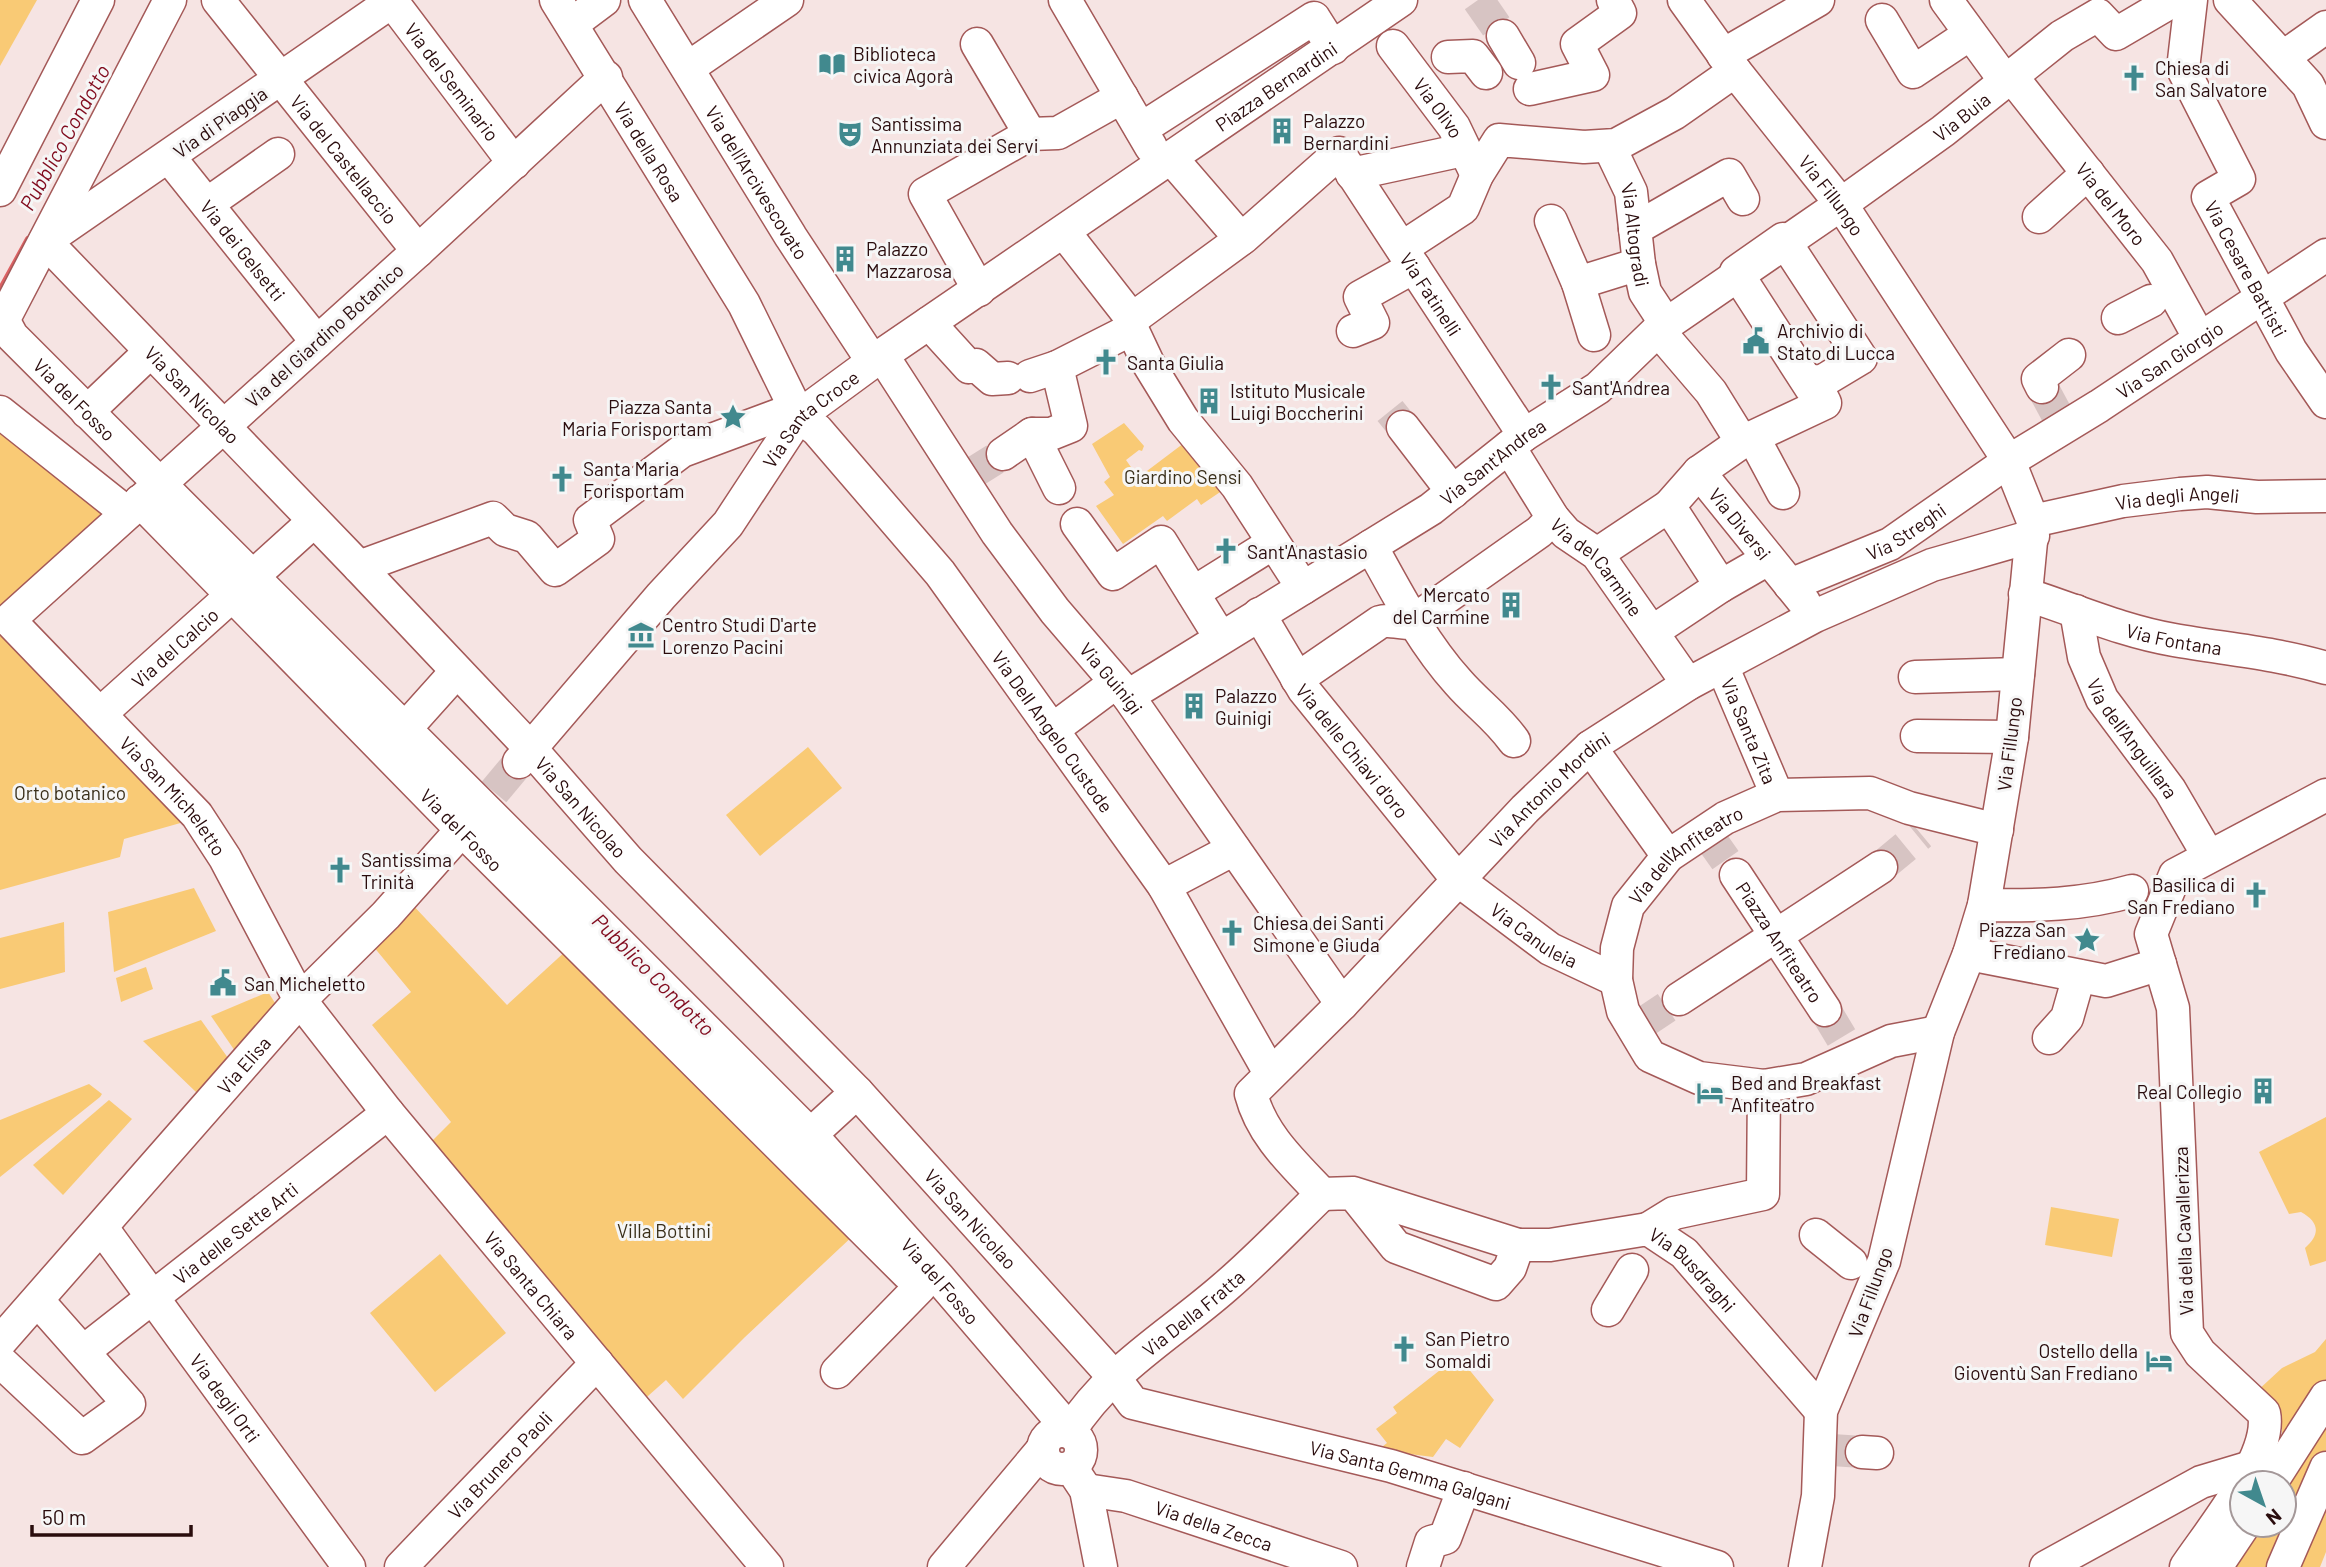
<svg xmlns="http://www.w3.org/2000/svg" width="2326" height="1567" viewBox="0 0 2326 1567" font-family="Barlow,sans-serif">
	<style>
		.green { fill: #f9ca75 }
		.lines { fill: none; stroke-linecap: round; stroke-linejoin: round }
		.stream { stroke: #dc6163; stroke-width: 6 }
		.minor-tunnel { stroke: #d7c4c3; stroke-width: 32; stroke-dasharray: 32 16; stroke-linecap: butt }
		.minor-casing { stroke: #a45958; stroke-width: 35 }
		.minor { stroke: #fff; stroke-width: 32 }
		.labels { text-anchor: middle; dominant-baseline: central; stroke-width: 6; stroke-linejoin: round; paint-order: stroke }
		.poi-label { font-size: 19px; fill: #2a0c0d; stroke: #f6f6f6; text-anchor: start }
		.street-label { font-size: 19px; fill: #2a0c0d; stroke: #f6f6f6 }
		.park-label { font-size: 19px; fill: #3a2f1a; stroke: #f6f6f6 }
		.water-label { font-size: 21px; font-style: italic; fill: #810b1e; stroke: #f6f6f6 }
	</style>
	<rect width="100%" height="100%" fill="#f6e4e3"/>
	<g class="green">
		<polygon points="0,0 37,0 0,66"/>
		<polygon points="0,412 114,513 0,614"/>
		<polygon points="1124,423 1144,446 1142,451 1139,450 1126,460 1133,470 1127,475 1130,480 1137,475 1139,477 1192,437 1229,486 1201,505 1197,499 1167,521 1163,516 1123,544 1096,506 1114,495 1104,482 1110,477 1092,444"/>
		<polygon points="0,620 191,820 124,839 120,857 0,890"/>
		<polygon points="808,747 842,788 760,856 726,815"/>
		<polygon points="194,888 216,931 114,972 108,912"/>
		<polygon points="409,901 507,1005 568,949 856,1233 745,1337 683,1399 666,1380 639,1404 424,1149 451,1122 372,1025 411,992 373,946"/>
		<polygon points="64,922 65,972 0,989 0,938"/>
		<polygon points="146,967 153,989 121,1002 116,978"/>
		<polygon points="268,992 277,1006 235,1051 211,1016"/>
		<polygon points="201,1020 228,1058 197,1093 143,1041"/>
		<polygon points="89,1084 102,1094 100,1097 0,1177 0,1120"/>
		<polygon points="109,1100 132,1119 63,1195 33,1165"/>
		<path d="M2326,1117v144l-16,5 -5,-18c16,-14 14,-26 -4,-36l-12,2 -30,-62z"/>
		<polygon points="2051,1207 2119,1219 2112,1257 2045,1245"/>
		<polygon points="440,1254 506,1333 435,1392 370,1313"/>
		<polygon points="2326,1339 2326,1552 2320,1567 2230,1567 2242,1525 2284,1525 2282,1424 2275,1410 2256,1392 2282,1368 2315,1352"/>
		<polygon points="1458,1356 1494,1400 1460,1448 1446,1439 1433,1457 1378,1450 1387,1443 1376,1429 1397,1413 1393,1407"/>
	</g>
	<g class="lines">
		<polyline class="stream" points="0,290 28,239"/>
		<g class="minor-tunnel">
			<polyline points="1478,0 1503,36"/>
			<polyline points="2042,387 2061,422"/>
			<polyline points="1390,411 1403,427"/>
			<polyline points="968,476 1003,454"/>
			<polyline points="494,792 519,762"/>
			<polyline points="1707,834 1736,875"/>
			<polyline points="1881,867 1921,834"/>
			<polyline points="1825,1010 1849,1050"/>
			<polyline points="1640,1025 1679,999"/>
			<polyline points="1832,1450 1862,1452"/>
		</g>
		<g class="minor-casing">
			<g id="minor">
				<path id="s1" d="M170,0l-164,315 -1,8 7,13 799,799 128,143 119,139 5,14"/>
				<path id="s2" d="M218,0l200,251"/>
				<path id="s3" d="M391,0l123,163"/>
				<path id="s4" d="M394,0l-349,241 314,326 172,182 97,111 229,232 256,284 20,27 258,63 326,101"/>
				<path id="s5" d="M556,0l188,304 55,112"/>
				<path id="s6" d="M645,0l146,237 82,125"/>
				<polyline points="1065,0 1151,147"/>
				<path id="s7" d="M1684,0l51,71 106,133 168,257 24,60 -21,216 -28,168 -15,49 -31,78 -54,229 -63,150 -3,85 -13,71"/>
				<polyline points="1946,0 2006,82"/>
				<path id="s8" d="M2191,0l-8,69 56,110 -31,18 83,154 35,51"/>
				<polyline points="2230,0 2308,85 2326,123"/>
				<polyline points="1882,20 1913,72 1970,34"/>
				<polyline points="572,24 604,0"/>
				<polyline points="1503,36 1519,63"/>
				<polyline points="977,44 1030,134 925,194 979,290"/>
				<path id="s9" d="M1393,46l61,81 23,48"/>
				<polyline points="1723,55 1818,0"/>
				<polyline points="2285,56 2326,27"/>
				<polyline points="1448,57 1473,56 1486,73"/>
				<polyline points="688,68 787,0"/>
				<path id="s10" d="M606,77l-188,174 -409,369 188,195 28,43 75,142 88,113 379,454"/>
				<path id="s11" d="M2012,77l145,184 42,76"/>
				<polyline points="1530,89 1593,75 1577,44 1620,13 1613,0"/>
				<polyline points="1141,129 1314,18 1333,48"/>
				<polyline points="1030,134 1058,133 1122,97"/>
				<path id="s12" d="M1609,146l22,46 8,72 6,28 21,32"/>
				<path id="s13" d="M169,157l148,185"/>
				<polyline points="1172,159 1241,239"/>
				<polyline points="1352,174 1463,150"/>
				<polyline points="0,190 98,0"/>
				<polyline points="207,204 278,154"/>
				<polyline points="2039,217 2088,173"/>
				<polyline points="1551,221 1578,283 1594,335"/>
				<polyline points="1635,229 1729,175 1743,199"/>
				<polyline points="1064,232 1132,319 1132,329 1148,363 1183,420 1237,486 1303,588"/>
				<polygon points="1783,239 1861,358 1811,388 1736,272"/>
				<polyline points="1402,248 1463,208 1477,175 1499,140 1584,147 1616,145 1675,113 1735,71"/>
				<polyline points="1578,283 1639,264"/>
				<polyline points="2118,318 2151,301"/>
				<path id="s14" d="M1132,319l112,-82 95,-84 185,282"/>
				<polyline points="929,323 969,367 976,365 992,379 1008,378"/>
				<polyline points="1658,330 1711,392 1742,442"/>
				<polyline points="1353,331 1373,323 1360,297 1414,267"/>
				<path id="s15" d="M882,355l115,178 58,78 73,85 214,308"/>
				<polyline points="1030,376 1057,367 1132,329"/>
				<polyline points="2042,387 2038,379 2069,355"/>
				<polyline points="0,412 127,513"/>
				<polyline points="87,412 151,351"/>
				<path id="s16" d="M799,416l18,14 123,143 224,313 106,187"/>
				<polyline points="1403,427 1453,492"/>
				<polyline points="1032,434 1059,488"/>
				<polyline points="1753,437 1783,493"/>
				<path id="s17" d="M1509,447l44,71 13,15 31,21 91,130"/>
				<polyline points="1003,454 1032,434 1051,434 1071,426 1057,367"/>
				<path id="s18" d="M1699,472l105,130"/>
				<path id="s19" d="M140,501l322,329 446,444"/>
				<polyline points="1669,506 1699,472 1742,442 1825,403 1814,381"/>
				<path id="s20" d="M2033,521l90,-20 57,-7 27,-2 50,5 69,-1"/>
				<polyline points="1077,524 1113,574 1161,542 1220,637"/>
				<path d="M1371,546c26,47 51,96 87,136 19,22 38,34 56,59"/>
				<polyline points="1597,554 1669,506 1721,586 1652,632"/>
				<polyline points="359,567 493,518 505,530 527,537 555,570 598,539 590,520 682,451 795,409"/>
				<polyline points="251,578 314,521"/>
				<path id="s21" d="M1790,585l100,-41 119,-83 90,-55 227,-151"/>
				<polyline points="1721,586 1768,559"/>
				<polyline points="1193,593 1270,545 1274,546"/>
				<path id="s22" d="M2025,594c50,16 97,37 149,46 51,9 102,13 152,28"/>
				<path id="s23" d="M2076,611l8,46 18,42 68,91 38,65"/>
				<path id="s24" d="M1259,614l45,76 154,190 92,69 66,31"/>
				<path id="s25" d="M1723,668l54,127"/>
				<polyline points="1915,677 2018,674"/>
				<path d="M1297,679l83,-57c12,-4 22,4 33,-1l126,-89 14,-14"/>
				<path id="s26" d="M1128,696l303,-187 93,-74 74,-47 60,-58 179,-123 106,-76 119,-95 36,-21 18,19 58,-34"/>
				<path id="s27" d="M100,714l147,-132"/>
				<polyline points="404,730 456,672"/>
				<polyline points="1052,730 1115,683"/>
				<polyline points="1917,736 2012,737"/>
				<polyline points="1590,747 1668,856"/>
				<path id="s28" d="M519,762l142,-166 67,-72 71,-108 83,-61 519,-355"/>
				<path id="s29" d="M1736,875l89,135"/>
				<polyline points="1164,886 1234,849"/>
				<path d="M1984,905c51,1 99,0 148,-14"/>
				<polyline points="1969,954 2106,981 2160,964"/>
				<polyline points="1679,999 1881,867"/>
				<path id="s30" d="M1938,1032l-47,9 -85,38 -42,7 -65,-8 -49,-22 -27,-45 -7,-31 1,-32 11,-42 40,-50 57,-38 52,-23 93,-2 39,15 88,22"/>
				<polyline points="2049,1038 2067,1018 2079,976"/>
				<polyline points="796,1148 857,1092"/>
				<path id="s31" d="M1322,1194c-28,-30 -60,-58 -71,-100l91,-90 183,-195 65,-62 98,-63 127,-68 117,-51 101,-29"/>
				<polyline points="1322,1194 1353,1193 1518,1245 1510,1268 1496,1284 1396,1247 1353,1193"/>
				<path id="s32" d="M102,1228l247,339"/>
				<polyline points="1648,1229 1674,1213 1763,1194 1764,1086"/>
				<polyline points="1816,1235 1851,1263"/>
				<path id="s33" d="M1518,1245h32l98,-16 36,24 137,158"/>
				<polyline points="1608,1310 1632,1270"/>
				<path id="s34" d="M0,1342l300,-342 86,-85 89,-100"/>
				<path id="s35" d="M84,1351l304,-238"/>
				<polyline points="0,1361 82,1438 129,1404 38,1301"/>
				<polyline points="837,1372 920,1287"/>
				<circle cx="1062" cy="1450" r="19"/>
				<path id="s36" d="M1069,1432c41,-64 100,-96 156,-145 34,-29 65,-62 97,-93"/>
				<polyline points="1862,1452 1877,1453"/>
				<polyline points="1076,1475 1086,1490 1101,1567"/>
				<polyline points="2271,1483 2326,1397"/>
				<path id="s37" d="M1086,1490l40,6 215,71"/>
				<path id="s38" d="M401,1567l196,-204"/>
				<polyline points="944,1567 1042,1450"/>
				<polyline points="1423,1567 1431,1542 1445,1538 1464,1488"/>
				<polyline points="2046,1567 2201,1482 2251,1467"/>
				<path d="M2186,1567c24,-36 87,-111 78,-154l-64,-60 -13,-20 -14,-325 -22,-74 24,-59 151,-80"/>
				<polyline points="2216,1567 2244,1525"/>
				<polyline points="2283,1567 2326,1468"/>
			</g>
		</g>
		<use href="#minor" class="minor"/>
	</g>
	<defs>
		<g id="library-bare" transform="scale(2.1)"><path d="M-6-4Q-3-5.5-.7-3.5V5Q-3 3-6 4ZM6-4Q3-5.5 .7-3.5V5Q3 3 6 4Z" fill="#41898e" stroke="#f6f6f6" stroke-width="2.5" paint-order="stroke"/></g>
		<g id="church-bare" transform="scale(2.1)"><path d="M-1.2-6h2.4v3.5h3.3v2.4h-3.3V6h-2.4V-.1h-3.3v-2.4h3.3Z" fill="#41898e" stroke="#f6f6f6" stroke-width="2.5" paint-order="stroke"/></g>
		<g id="building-bare" transform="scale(2.1)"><path d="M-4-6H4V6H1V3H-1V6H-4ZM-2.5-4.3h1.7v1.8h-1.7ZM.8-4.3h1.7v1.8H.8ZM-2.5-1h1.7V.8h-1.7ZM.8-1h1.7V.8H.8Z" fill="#41898e" stroke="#f6f6f6" stroke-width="2.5" paint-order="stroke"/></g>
		<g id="theatre-bare" transform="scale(2.1)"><path d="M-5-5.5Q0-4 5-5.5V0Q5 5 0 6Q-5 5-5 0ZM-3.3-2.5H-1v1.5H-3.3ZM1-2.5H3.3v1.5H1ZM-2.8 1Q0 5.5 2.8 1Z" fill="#41898e" stroke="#f6f6f6" stroke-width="2.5" paint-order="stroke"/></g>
		<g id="civic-bare" transform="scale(2.1)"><path d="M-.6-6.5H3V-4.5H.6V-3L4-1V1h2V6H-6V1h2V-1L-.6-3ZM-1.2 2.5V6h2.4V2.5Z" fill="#41898e" stroke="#f6f6f6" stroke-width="2.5" paint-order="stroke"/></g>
		<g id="sight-bare" transform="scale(2.1)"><path d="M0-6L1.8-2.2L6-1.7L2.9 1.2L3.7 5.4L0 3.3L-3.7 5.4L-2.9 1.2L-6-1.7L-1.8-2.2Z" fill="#41898e" stroke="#f6f6f6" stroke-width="2.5" paint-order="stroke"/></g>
		<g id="museum-bare" transform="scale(2.1)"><path d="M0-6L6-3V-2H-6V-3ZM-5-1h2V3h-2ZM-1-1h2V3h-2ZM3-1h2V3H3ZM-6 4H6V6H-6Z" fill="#41898e" stroke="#f6f6f6" stroke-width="2.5" paint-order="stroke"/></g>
		<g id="hotel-bare" transform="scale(2.1)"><path d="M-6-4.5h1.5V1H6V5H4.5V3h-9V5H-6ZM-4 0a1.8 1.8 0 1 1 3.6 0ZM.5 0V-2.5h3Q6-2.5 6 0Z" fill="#41898e" stroke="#f6f6f6" stroke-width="2.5" paint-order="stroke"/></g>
	</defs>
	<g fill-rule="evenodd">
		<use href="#library-bare" x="832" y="64"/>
		<use href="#church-bare" x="2134" y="78"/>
		<use href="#building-bare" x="1282" y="131"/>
		<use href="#theatre-bare" x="850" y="134"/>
		<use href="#building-bare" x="845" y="259"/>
		<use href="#civic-bare" x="1756" y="341"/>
		<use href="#church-bare" x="1106" y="362"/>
		<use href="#church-bare" x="1551" y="387"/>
		<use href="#building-bare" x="1209" y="401"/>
		<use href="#sight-bare" x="733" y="417"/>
		<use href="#church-bare" x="562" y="479"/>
		<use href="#church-bare" x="1226" y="551"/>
		<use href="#building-bare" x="1511" y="605"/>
		<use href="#museum-bare" x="641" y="635"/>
		<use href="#building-bare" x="1194" y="706"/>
		<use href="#church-bare" x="340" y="870"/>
		<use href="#church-bare" x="2256" y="895"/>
		<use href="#church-bare" x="1232" y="933"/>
		<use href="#sight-bare" x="2087" y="940"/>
		<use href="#civic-bare" x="223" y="983"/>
		<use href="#building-bare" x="2263" y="1091"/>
		<use href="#hotel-bare" x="1710" y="1093"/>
		<use href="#church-bare" x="1404" y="1349"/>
		<use href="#hotel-bare" x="2159" y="1361"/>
	</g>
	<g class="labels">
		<g class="poi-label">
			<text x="853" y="53">Biblioteca<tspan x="853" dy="22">civica Agorà</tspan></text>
			<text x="2155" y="67">Chiesa di<tspan x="2155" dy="22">San Salvatore</tspan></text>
			<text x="1303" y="120">Palazzo<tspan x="1303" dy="22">Bernardini</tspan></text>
			<text x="871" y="123">Santissima<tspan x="871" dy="22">Annunziata dei Servi</tspan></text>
			<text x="866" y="248">Palazzo<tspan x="866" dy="22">Mazzarosa</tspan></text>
			<text x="1777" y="330">Archivio di<tspan x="1777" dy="22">Stato di Lucca</tspan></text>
			<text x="1127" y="362">Santa Giulia</text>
			<text x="1572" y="387">Sant'Andrea</text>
			<text x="1230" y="390">Istituto Musicale<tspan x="1230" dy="22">Luigi Boccherini</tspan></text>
			<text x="712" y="406" text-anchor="end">Piazza Santa<tspan x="712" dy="22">Maria Forisportam</tspan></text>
			<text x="583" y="468">Santa Maria<tspan x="583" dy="22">Forisportam</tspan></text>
			<text x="1247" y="551">Sant'Anastasio</text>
			<text x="1490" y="594" text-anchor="end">Mercato<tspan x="1490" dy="22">del Carmine</tspan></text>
			<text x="662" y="624">Centro Studi D'arte<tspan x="662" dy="22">Lorenzo Pacini</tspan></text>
			<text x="1215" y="695">Palazzo<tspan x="1215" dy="22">Guinigi</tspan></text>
			<text x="361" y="859">Santissima<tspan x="361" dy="22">Trinità</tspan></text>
			<text x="2235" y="884" text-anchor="end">Basilica di<tspan x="2235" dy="22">San Frediano</tspan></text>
			<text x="1253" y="922">Chiesa dei Santi<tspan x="1253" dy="22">Simone e Giuda</tspan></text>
			<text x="2066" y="929" text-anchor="end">Piazza San<tspan x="2066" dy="22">Frediano</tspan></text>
			<text x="244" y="983">San Micheletto</text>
			<text x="1731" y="1082">Bed and Breakfast<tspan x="1731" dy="22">Anfiteatro</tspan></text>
			<text x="2242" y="1091" text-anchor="end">Real Collegio</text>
			<text x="1425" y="1338">San Pietro<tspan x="1425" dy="22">Somaldi</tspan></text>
			<text x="2138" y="1350" text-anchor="end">Ostello della<tspan x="2138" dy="22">Gioventù San Frediano</tspan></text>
		</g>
		<g class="street-label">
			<text stroke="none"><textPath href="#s3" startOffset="102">Via del Seminario</textPath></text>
			<text stroke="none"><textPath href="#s28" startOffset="1026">Piazza Bernardini</textPath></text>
			<text stroke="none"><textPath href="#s9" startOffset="77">Via Olivo</textPath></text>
			<text stroke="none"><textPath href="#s26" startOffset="1017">Via Buia</textPath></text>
			<text transform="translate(220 122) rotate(-35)">Via di Piaggia</text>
			<text stroke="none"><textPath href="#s5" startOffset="178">Via della Rosa</textPath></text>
			<text stroke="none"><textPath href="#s2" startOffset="203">Via del Castellaccio</textPath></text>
			<text stroke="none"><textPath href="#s6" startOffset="214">Via dell'Arcivescovato</textPath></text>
			<text stroke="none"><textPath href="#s7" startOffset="245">Via Fillungo</textPath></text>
			<text stroke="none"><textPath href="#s11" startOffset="161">Via del Moro</textPath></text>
			<text stroke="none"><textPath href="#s12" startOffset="94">Via Altogradi</textPath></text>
			<text stroke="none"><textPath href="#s13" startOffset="119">Via dei Gelsetti</textPath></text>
			<text stroke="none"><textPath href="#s8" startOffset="310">Via Cesare Battisti</textPath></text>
			<text stroke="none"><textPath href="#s14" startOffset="434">Via Fatinelli</textPath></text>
			<text transform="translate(324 335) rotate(-42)">Via del Giardino Botanico</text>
			<text stroke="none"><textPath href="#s21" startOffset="443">Via San Giorgio</textPath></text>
			<text stroke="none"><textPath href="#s4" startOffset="637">Via San Nicolao</textPath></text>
			<text stroke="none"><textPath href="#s1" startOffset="467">Via del Fosso</textPath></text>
			<text stroke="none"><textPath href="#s28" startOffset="452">Via Santa Croce</textPath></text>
			<text stroke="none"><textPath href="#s26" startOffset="434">Via Sant'Andrea</textPath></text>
			<text stroke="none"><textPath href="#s20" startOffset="147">Via degli Angeli</textPath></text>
			<text stroke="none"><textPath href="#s18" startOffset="66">Via Diversi</textPath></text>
			<text stroke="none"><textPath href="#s21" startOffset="128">Via Streghi</textPath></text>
			<text stroke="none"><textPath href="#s17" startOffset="150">Via del Carmine</textPath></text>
			<text stroke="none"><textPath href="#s22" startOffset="156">Via Fontana</textPath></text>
			<text stroke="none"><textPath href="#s27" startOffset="100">Via del Calcio</textPath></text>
			<text stroke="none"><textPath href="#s15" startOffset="397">Via Guinigi</textPath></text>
			<text stroke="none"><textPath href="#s16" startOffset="406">Via Dell Angelo Custode</textPath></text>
			<text stroke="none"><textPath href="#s25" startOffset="68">Via Santa Zita</textPath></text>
			<text stroke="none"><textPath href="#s23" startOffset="142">Via dell'Anguillara</textPath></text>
			<text transform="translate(2009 744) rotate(-83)">Via Fillungo</text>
			<text stroke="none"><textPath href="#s24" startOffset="166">Via delle Chiavi d'oro</textPath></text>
			<text stroke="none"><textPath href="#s31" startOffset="551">Via Antonio Mordini</textPath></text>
			<text stroke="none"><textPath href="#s10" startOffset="1048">Via San Micheletto</textPath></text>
			<text stroke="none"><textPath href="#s4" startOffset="1204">Via San Nicolao</textPath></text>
			<text stroke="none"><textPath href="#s19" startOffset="460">Via del Fosso</textPath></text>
			<text stroke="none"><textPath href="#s30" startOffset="541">Via dell'Anfiteatro</textPath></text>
			<text stroke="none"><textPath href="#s24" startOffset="427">Via Canuleia</textPath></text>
			<text stroke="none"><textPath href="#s29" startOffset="80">Piazza Anfiteatro</textPath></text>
			<text stroke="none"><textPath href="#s34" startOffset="369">Via Elisa</textPath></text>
			<text stroke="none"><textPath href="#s4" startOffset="1771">Via San Nicolao</textPath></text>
			<text transform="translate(2183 1231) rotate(-92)">Via della Cavallerizza</text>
			<text stroke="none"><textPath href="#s35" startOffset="192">Via delle Sette Arti</textPath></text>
			<text stroke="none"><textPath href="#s33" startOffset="192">Via Busdraghi</textPath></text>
			<text stroke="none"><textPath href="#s1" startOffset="1703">Via del Fosso</textPath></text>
			<text stroke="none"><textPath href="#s10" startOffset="1657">Via Santa Chiara</textPath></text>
			<text transform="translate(1870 1292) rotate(-70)">Via Fillungo</text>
			<text stroke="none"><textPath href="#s36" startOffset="173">Via Della Fratta</textPath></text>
			<text stroke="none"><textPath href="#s32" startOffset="210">Via degli Orti</textPath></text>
			<text stroke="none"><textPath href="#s38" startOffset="142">Via Brunero Paoli</textPath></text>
			<text stroke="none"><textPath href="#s4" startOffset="2303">Via Santa Gemma Galgani</textPath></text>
			<text stroke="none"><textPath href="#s37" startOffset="133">Via della Zecca</textPath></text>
		</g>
		<g class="park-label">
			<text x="1183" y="476">Giardino Sensi</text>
			<text x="70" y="792">Orto botanico</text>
			<text x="664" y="1230">Villa Bottini</text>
		</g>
		<g class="water-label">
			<text transform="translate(64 137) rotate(-61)">Pubblico Condotto</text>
			<text transform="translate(654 974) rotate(45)">Pubblico Condotto</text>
		</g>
	</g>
	<g transform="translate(2263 1504) rotate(140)"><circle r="33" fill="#f6f6f6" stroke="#a49899" stroke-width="2"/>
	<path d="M0-5L12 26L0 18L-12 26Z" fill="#41898e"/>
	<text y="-10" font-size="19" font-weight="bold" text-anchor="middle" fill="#2a0c0d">N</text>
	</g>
	<path d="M32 1525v10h159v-10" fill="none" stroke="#2a0c0d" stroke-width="3.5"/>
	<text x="42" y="1525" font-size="21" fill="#2a0c0d" stroke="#f6f6f6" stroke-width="5" paint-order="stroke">50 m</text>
</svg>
